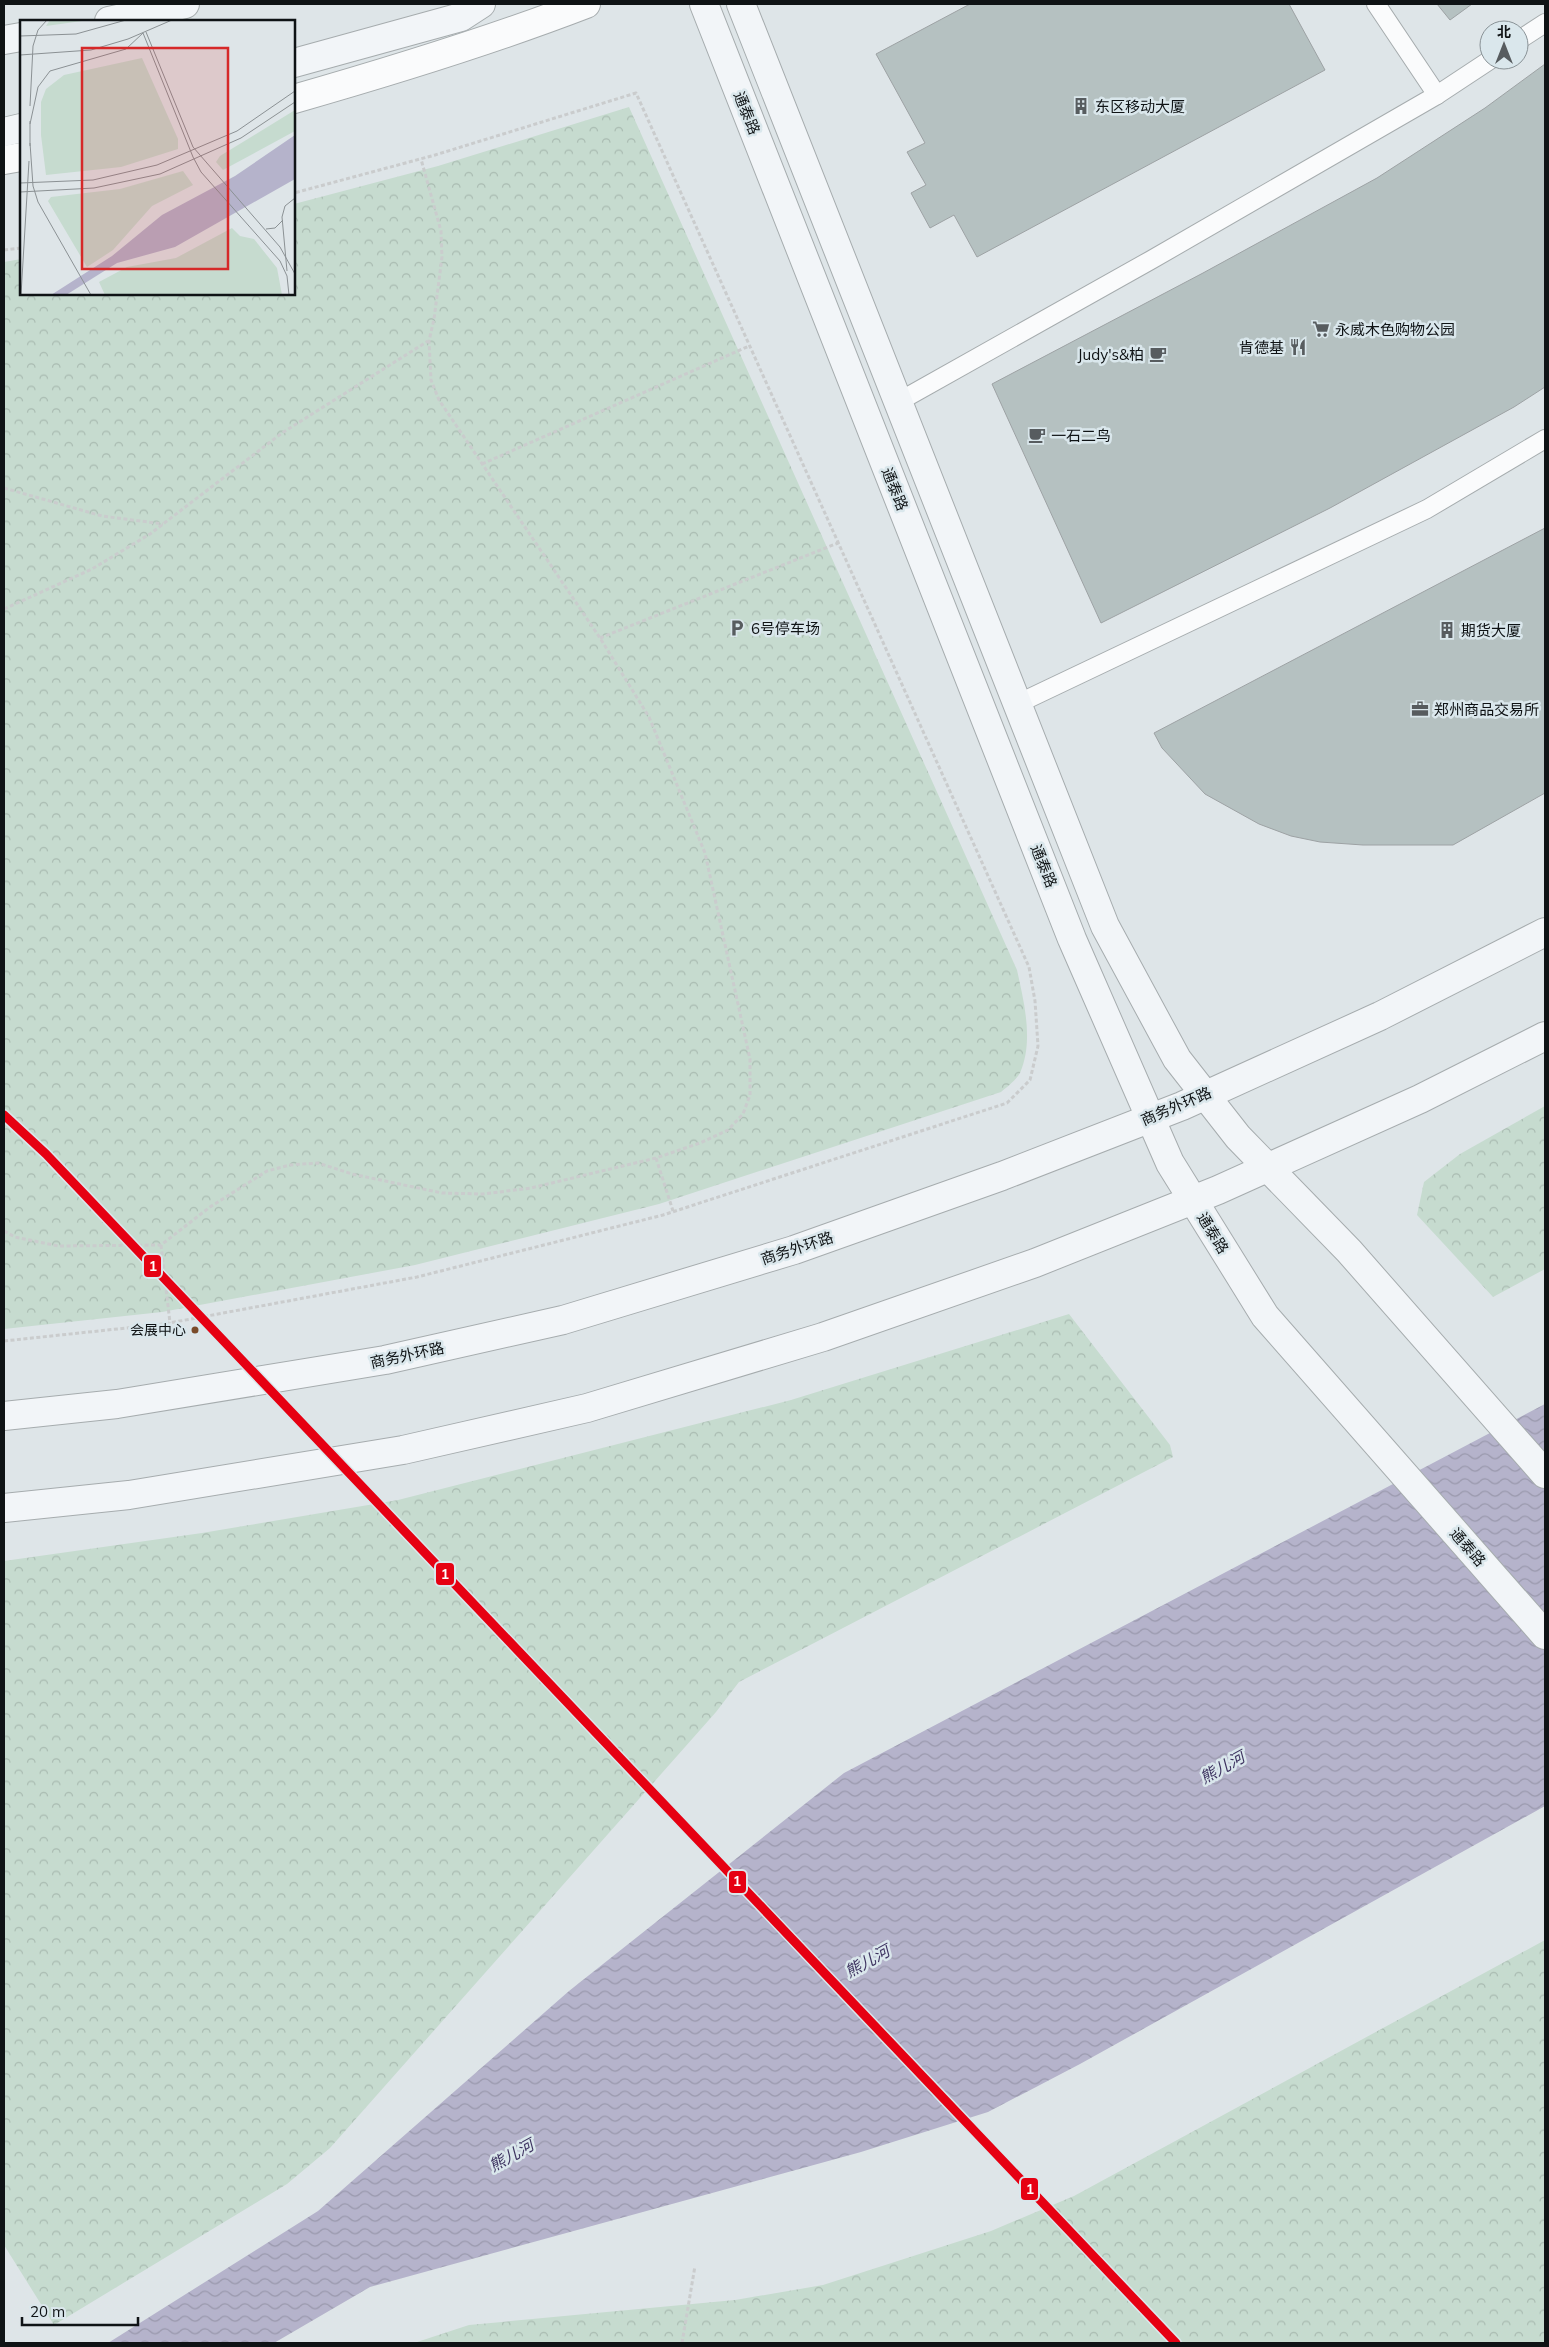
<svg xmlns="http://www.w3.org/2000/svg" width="1549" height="2347" viewBox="0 0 1549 2347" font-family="Mulish,'Noto Sans SC',sans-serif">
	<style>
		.park { fill: url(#park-crowns) }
		.water { fill: url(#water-waves) }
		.building { fill: #b5c1c1; stroke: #9da2a4 }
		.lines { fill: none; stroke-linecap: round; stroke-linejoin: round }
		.lane-casing { stroke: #a6acae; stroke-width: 20 }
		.street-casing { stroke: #a6acae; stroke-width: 30 }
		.secondary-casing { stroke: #a6acae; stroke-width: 30 }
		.path { stroke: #cacccd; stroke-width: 3; stroke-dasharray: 4 2.5; stroke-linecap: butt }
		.lane { stroke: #fafbfc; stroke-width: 18 }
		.street { stroke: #fafbfc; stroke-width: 28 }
		.secondary { stroke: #f2f5f8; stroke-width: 28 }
		.metro-1-casing { stroke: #dae7ec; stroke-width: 12 }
		.metro-1 { stroke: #e60012; stroke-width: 9 }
		.bus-dot { fill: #7a4b2a; stroke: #dae7ec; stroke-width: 2 }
		.labels { text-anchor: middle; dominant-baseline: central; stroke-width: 5; stroke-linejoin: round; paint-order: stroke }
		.bus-label { font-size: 14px; fill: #0f1315; stroke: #dae7ec; text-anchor: end }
		.poi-label { font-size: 15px; fill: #0f1315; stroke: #dae7ec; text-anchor: start }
		.street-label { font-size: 15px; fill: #0f1315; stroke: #dae7ec }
		.water-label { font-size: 16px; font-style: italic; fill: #3e3461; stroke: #dae7ec }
		.inset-road { fill: none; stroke: #8b9194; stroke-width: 1 }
		.view { fill: #d62828; fill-opacity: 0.15; stroke: #d62828; stroke-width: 2.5 }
		.inset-edge { fill: none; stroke: #0f1315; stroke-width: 2.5 }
		.line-badge { stroke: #dae7ec; stroke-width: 2 }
		.badge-label { font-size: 14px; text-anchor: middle; font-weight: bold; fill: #fff }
	</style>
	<defs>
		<pattern id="park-crowns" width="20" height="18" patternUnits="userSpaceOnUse" patternTransform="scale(1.25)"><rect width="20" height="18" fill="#c6dbcf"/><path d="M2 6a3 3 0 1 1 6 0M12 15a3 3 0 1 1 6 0" fill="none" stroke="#a9bbb1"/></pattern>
		<pattern id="water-waves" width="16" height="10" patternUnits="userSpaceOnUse" patternTransform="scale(1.25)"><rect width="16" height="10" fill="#b5b3cb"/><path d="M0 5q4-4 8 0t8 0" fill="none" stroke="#9a99ad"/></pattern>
	</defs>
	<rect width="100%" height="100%" fill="#dee5e8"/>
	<g class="park">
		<path d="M629,107l388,863c7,32 17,71 3,103 -4,7 -13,14 -19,19l-342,112 -244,61 -253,47 -158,17v-1067l17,-3v35h273v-90l144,-38z"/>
		<polygon points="1545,1106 1545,1269 1493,1297 1417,1215 1424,1182 1460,1154"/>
		<polygon points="1069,1314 1170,1445 1173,1457 739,1682 716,1712 330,2148 287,2184 54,2325 4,2245 4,1561 202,1533 398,1500 791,1400"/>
		<polygon points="1545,1940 1545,2343 414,2343 469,2325 735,2300 823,2285 991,2231 1074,2196"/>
	</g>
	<polygon class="water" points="1545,1404 1545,1806 1080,2064 988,2112 861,2152 370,2287 274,2343 108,2343 318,2211 569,1991 844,1773"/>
	<g class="building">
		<polygon points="970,4 1289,4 1325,70 977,257 954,215 930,228 911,193 926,185 907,152 925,143 876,54"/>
		<polygon points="1437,4 1472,4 1450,20"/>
		<polygon points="1545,64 1545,387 1514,407 1330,508 1101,623 992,384 1203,273 1377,178 1485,108"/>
		<polygon points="1545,528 1545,793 1453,845 1363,845 1320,842 1291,836 1259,824 1205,794 1162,748 1154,733"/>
	</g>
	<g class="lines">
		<g class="lane-casing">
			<g id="lane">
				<polyline points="1376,4 1437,95"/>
				<polyline points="1519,40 1545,23"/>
				<polyline points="898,402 1151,260 1437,95 1490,60"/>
				<polyline points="1017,704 1427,509 1545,439"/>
			</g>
		</g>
		<g class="street-casing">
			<g id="street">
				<path d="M294,99c98,-28 196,-58 292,-95"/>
				<polyline points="4,160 21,157"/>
			</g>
		</g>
		<g class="secondary-casing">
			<g id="secondary">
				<polyline points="704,4 1072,939 1170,1163 1265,1316 1545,1635"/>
				<polyline points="741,4 1105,926 1177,1059 1238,1137 1349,1251 1545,1474"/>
				<polyline points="109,21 185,4"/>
				<polyline points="4,40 21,37"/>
				<polyline points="294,63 461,17 481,4"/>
				<polyline points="4,132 21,128"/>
				<polyline points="4,1416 117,1404 385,1360 563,1320 794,1250 1002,1176 1182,1106 1380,1016 1545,932"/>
				<polyline points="4,1508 129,1495 403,1450 587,1408 823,1337 1035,1263 1218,1190 1420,1099 1545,1036"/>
			</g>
		</g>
		<g class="path">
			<polyline points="4,250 21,248"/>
			<polyline points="482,464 749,346"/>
			<polyline points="4,488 102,516 163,524"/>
			<polyline points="4,609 92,569 150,534 282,433 428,341"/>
			<polyline points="600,638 838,543"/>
			<polyline points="656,1158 673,1211"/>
			<polyline points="4,1231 15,1237 58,1246 161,1245 210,1207 267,1171 290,1165 318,1163 352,1174 442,1193 483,1194 531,1188 656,1158 700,1143 728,1130 743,1114 750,1095 750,1059 705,853 649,717 600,638 439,400 431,380 429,341 434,319 442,257 441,231 421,159"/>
			<polyline points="161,1245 170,1323"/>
			<polyline points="4,1341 164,1324 417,1277 663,1215 1007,1103 1030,1080 1038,1046 1035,1001 1029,967 636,93 435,155 294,193"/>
			<polyline points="682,2343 695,2266"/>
		</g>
		<use href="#lane" class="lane"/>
		<use href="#street" class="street"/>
		<use href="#secondary" class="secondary"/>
		<g class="metro-1-casing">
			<polyline id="metro-1" points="4,1115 46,1154 1176,2343"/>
		</g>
		<use href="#metro-1" class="metro-1"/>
	</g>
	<defs>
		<g id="building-bare" transform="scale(1.35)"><path d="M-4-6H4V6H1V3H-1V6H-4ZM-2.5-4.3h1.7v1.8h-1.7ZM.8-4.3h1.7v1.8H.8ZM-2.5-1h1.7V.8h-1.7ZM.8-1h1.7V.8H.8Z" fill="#575c5f" stroke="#dae7ec" stroke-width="2.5" paint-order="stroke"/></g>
		<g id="supermarket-bare" transform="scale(1.35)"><path d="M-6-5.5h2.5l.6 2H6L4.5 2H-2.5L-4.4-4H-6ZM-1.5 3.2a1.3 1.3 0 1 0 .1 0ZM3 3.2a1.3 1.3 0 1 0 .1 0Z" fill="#575c5f" stroke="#dae7ec" stroke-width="2.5" paint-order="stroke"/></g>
		<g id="restaurant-bare" transform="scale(1.35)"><path d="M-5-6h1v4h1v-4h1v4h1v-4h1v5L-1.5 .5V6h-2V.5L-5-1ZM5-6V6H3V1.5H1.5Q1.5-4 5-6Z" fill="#575c5f" stroke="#dae7ec" stroke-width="2.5" paint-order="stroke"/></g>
		<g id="cafe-bare" transform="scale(1.35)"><path d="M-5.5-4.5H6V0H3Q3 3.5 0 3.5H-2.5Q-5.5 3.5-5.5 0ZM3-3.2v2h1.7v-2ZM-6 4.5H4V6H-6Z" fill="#575c5f" stroke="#dae7ec" stroke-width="2.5" paint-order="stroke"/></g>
		<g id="parking-bare" transform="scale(1.35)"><path d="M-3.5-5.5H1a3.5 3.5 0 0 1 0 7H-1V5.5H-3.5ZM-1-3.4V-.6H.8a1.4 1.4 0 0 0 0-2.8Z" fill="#575c5f" stroke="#dae7ec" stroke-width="2.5" paint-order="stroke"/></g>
		<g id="office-bare" transform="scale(1.35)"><path d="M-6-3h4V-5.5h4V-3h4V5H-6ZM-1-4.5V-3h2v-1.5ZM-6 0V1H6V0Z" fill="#575c5f" stroke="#dae7ec" stroke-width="2.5" paint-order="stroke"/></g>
	</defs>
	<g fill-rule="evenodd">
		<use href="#building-bare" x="1081" y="106"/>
		<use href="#supermarket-bare" x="1321" y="329"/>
		<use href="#restaurant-bare" x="1298" y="347"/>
		<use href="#cafe-bare" x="1158" y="354"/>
		<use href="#cafe-bare" x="1037" y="435"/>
		<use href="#parking-bare" x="737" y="628"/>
		<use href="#building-bare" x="1447" y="630"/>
		<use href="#office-bare" x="1420" y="709"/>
	</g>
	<circle class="bus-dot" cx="195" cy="1330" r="4.5"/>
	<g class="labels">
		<g class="bus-label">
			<text x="186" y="1330">会展中心</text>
		</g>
		<g class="poi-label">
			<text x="1095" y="106">东区移动大厦</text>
			<text x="1335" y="329">永威木色购物公园</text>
			<text x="1284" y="347" text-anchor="end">肯德基</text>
			<text x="1144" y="354" text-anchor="end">Judy's&amp;柏</text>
			<text x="1051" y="435">一石二鸟</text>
			<text x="751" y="628">6号停车场</text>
			<text x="1461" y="630">期货大厦</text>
			<text x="1434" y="709">郑州商品交易所</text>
		</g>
		<g class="street-label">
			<text transform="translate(747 113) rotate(68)">通泰路</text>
			<text transform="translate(895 489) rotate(68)">通泰路</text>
			<text transform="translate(1044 866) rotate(68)">通泰路</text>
			<text transform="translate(1176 1106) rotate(-23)">商务外环路</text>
			<text transform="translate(1213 1233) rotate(58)">通泰路</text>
			<text transform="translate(797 1248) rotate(-18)">商务外环路</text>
			<text transform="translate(407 1355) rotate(-12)">商务外环路</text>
			<text transform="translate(1468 1547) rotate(49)">通泰路</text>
		</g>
		<g class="water-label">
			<text transform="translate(1222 1767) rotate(-29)">熊儿河</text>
			<text transform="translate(867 1961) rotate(-29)">熊儿河</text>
			<text transform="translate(511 2155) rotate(-29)">熊儿河</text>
		</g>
	</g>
	<g transform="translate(20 20)">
		<rect width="275" height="275" fill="#dee5e8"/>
		<path d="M30,0h39l-43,6z" fill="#c6dbcf"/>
		<path d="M122,38l36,81v10l-57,18 -75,8 -5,-40v-33l5,-13 18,-14zM275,90v21l-72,39 -7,-8 4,-6zM163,151l10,14 -41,21 -39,44 -26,17 -39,-66 3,-4 69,-8zM212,208l8,8 14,3 23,29 5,27h-177l-6,-13 28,-15 49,-9z" fill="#c6dbcf"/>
		<path d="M275,115v44l-120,68 -58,16 -51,32h-15l61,-39 50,-41 73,-39z" fill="#b5b3cb"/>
		<path class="inset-road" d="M126,12l47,115 87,100 15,27M0,16l56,-2 50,-14M0,35l71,-5 37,-11 44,-19M0,36v119M10,86l3,-60 5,-16 9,-10M10,104l8,-37 12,-16 76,-22 17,-16 50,124 8,15 79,89 7,15 2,19M10,123l3,43 5,16 53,93M10,126v-25M0,163l73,-3 64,-15 80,-34 58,-40M0,172l74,-4 66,-14 81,-36 54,-36M246,209l9,-1 8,-8M275,250v-61M267,251l-5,-54 3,-11 10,-8M1,275l8,-134"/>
		<path class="view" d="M62,28h146v221h-146z"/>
		<rect width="275" height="275" class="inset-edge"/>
	</g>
	<g class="line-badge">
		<rect x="143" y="1254" width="19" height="24" rx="5" fill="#e60012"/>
		<rect x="435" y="1562" width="20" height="24" rx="5" fill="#e60012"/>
		<rect x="728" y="1870" width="19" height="24" rx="5" fill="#e60012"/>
		<rect x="1020" y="2177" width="19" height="24" rx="5" fill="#e60012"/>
	</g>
	<g class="badge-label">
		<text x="153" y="1271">1</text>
		<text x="445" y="1579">1</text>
		<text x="737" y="1886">1</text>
		<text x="1030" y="2194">1</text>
	</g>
	<rect width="1549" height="2347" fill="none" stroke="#0f1315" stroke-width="10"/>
	<g transform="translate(1504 45)"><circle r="24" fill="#dae7ec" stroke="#899296"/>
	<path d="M0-4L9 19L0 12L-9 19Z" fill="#575c5f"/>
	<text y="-8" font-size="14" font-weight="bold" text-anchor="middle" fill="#0f1315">北</text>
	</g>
	<path d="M22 2317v8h116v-8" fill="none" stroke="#0f1315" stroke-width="2.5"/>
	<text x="30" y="2317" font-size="15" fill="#0f1315" stroke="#dae7ec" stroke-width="4" paint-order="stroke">20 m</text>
</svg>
